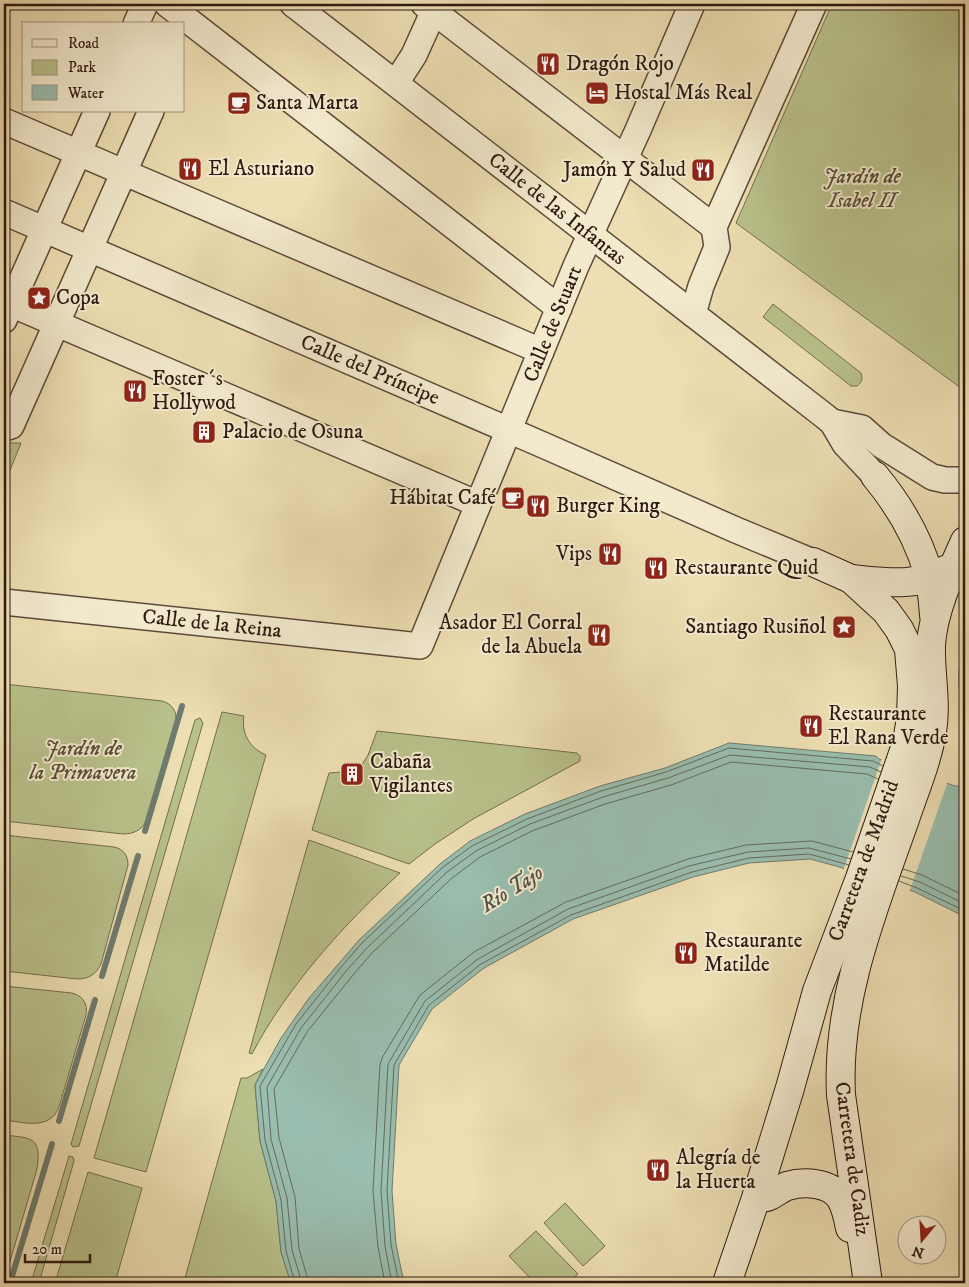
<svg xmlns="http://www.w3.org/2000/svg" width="969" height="1287" viewBox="0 0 969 1287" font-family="'IM FELL DW Pica',serif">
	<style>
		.green { fill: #b9c18b; stroke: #736d4e }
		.water { fill: #99bdae; stroke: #6e7b6f }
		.pier { fill: #eddfb3 }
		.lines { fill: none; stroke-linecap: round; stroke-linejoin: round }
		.shore { stroke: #636b5f; stroke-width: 1 }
		.stream { stroke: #6e7b6f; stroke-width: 6 }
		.minor-casing { stroke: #5d4a39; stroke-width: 28 }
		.secondary-casing { stroke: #2d1910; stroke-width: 30 }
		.minor { stroke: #f3eace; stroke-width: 25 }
		.secondary { stroke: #f3eace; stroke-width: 28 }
		.labels { text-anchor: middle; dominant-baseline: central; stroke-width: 4; stroke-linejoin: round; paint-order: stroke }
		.poi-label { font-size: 21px; fill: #2d1910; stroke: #f3eace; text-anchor: start }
		.park-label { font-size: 21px; font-style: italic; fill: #574b35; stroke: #f3eace }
		.street-label { font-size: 21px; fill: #2d1910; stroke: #f3eace }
		.water-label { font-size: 22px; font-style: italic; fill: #535247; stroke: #f3eace }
	</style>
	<rect width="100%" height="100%" fill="#eddfb3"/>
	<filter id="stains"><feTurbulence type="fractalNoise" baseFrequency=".004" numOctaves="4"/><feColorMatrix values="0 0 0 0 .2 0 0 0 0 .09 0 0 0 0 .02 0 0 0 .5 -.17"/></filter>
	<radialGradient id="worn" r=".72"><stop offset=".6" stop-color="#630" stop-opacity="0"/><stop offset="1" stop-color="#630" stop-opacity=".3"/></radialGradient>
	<g class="green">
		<polygon points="832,4 965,4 965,391 736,223"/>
		<path d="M773,304l88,69c2,6 1,9 -4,13h-6l-88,-69z"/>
		<polygon points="4,443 21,443 4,485"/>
		<path d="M4,684l158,17c11,3 15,11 14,22l-28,95c-5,11 -13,16 -25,16l-119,-13z"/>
		<path d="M222,712l22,4c-3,18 6,32 22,39l-120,417 -52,-14z"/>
		<polygon points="200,718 203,723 79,1146 73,1147 71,1144 195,720"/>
		<path d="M377,731l200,22 3,3v5l-107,58 -38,25 -26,20 -97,-34 17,-57 13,-1c-1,10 7,16 16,11l5,-7 -3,-8 8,-13z"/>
		<path d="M4,835l110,12c10,2 14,9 14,18l-27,99c-5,10 -12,15 -24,15l-73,-8z"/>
		<path d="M309,840l91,33c-55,50 -114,115 -148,181l-3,-1z"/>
		<path d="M4,986l68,7c11,3 16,11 14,22l-27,92c-9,24 -36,15 -55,13z"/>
		<polygon points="263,1069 255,1085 260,1141 276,1201 281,1252 291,1283 187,1283 185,1278 241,1078 247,1078"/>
		<path d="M4,1135c28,3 38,2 33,34l-33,113z"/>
		<polygon points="69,1156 73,1157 74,1161 39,1283 31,1283"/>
		<polygon points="88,1172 142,1188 115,1283 55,1283"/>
		<polygon points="565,1203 605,1246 583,1266 544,1223"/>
		<polygon points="536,1231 578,1274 568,1283 535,1283 509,1256"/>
	</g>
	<g class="water">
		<path d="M964,643h1v73c-8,-24 -8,-49 -1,-73z"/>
		<polygon points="729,743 876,756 879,759 955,786 965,786 965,917 915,892 836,866 810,859 749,863 693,877 573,919 484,968 432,1009 399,1065 392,1191 396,1244 404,1283 291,1283 281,1252 276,1201 260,1141 255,1085 281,1038 309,998 359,940 440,864 470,841 525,814 600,786 665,768"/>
	</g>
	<polygon class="pier" points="882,758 948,781 909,893 843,871"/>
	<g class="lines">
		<g class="shore">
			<polyline points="903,869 922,875 965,896"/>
			<polyline points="901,876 920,882 965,904"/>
			<polyline points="899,881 917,888 965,911"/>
			<polyline points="295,1283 286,1251 281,1200 265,1140 260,1086 296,1024 342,966 362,943 443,867 472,846 527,819 601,791 666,772 729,748 873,761 883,766"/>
			<polyline points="302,1283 292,1250 287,1198 271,1139 267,1087 301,1028 347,970 367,948 447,872 476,851 530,824 603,797 668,778 730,755 870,767 881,772"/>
			<polyline points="309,1283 299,1249 295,1197 279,1138 274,1089 307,1032 353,975 372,953 452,878 480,857 532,831 605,804 671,785 731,762 867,774 878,779"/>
			<polyline points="385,1283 378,1247 373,1191 380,1064 383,1056 420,995 474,952 566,902 688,859 746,845 812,841 853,852"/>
			<polyline points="392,1283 385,1246 381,1191 388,1064 425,1001 478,959 568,909 689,866 748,852 809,848 851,859"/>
			<polyline points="399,1283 391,1245 387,1191 394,1065 429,1005 481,964 571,915 692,872 749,858 809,854 849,865"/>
		</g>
		<g class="stream">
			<polyline points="145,831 182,706"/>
			<polyline points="102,976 138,856"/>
			<polyline points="59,1121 95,1000"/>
			<polyline points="10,1283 52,1144"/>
		</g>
		<g class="minor-casing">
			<g id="minor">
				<polyline points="167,4 559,308"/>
				<polyline points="293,4 822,414 832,422 845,444 875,476"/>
				<polyline points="424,4 714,227"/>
				<polyline points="136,24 145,4"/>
				<polyline points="396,83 414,55 437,4"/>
				<polyline points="4,121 541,351"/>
				<polyline points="4,212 543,445 736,530 813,562"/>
				<polyline points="4,301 478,504"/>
				<polyline points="693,314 701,286 717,247 714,227 814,4"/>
				<polyline points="4,320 97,111"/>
				<polyline points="832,422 862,428 881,445 932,477 945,480 965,480"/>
				<polyline points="4,428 11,426 151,111"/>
				<polyline points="4,602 420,646 576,266 638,130 692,4"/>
			</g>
		</g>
		<g class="secondary-casing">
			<g id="secondary">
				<path d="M875,476c24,29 44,63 54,100 3,12 4,26 5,39"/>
				<path d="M851,579c33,3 65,9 94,-9"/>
				<path d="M757,1195l10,2c7,-3 13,-8 20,-11 17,-5 44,-4 54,13 5,8 7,19 9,29"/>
				<polyline points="727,1283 757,1195 790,1088 817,991 860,878 907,742 911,718 912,686 909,649 899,629 886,611 851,579 813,562"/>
				<path d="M868,1283l-27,-188c-5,-95 32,-185 63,-273 10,-30 23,-60 28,-90 5,-29 -2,-59 -1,-87 2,-34 20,-73 34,-104"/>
			</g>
		</g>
		<use href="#minor" class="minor"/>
		<use href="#secondary" class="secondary"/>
	</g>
	<defs>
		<g id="restaurant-square" transform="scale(1.25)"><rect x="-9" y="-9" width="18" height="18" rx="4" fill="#8f2418" stroke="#f3eace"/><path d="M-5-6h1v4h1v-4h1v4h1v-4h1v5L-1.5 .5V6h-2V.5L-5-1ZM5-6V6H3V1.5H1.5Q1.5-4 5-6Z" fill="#fff"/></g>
		<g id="hotel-square" transform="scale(1.25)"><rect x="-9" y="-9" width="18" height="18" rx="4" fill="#8f2418" stroke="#f3eace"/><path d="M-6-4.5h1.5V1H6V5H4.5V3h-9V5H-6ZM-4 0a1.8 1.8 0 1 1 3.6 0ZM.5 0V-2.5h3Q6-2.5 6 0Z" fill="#fff"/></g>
		<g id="cafe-square" transform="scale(1.25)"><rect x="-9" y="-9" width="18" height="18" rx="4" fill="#8f2418" stroke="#f3eace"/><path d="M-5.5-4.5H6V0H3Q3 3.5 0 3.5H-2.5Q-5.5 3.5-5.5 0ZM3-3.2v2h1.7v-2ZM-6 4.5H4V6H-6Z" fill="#fff"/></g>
		<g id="sight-square" transform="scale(1.25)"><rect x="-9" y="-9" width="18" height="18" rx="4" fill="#8f2418" stroke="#f3eace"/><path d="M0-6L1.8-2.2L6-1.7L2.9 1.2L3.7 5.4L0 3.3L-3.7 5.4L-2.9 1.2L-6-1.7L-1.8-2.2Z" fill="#fff"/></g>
		<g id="building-square" transform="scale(1.25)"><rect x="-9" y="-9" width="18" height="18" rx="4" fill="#8f2418" stroke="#f3eace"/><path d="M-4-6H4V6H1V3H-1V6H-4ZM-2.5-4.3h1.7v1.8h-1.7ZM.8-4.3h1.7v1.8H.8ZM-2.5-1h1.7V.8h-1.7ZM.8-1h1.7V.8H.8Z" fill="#fff"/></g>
	</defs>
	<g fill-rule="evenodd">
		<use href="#restaurant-square" x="548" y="64"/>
		<use href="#hotel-square" x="597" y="93"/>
		<use href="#cafe-square" x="239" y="103"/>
		<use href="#restaurant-square" x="190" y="169"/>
		<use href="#restaurant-square" x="703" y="170"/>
		<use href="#sight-square" x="39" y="298"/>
		<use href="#restaurant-square" x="135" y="391"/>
		<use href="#building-square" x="204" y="432"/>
		<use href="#cafe-square" x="513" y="498"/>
		<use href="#restaurant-square" x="538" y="506"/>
		<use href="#restaurant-square" x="610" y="554"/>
		<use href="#restaurant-square" x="656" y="568"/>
		<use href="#sight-square" x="844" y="627"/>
		<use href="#restaurant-square" x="599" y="635"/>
		<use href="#restaurant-square" x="811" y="726"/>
		<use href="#building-square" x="352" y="774"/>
		<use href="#restaurant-square" x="686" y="953"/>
		<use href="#restaurant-square" x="658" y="1170"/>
	</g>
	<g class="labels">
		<g class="poi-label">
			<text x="566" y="64">Dragón Rojo</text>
			<text x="614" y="93">Hostal Más Real</text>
			<text x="256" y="103">Santa Marta</text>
			<text x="208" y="169">El Asturiano</text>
			<text x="686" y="170" text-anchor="end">Jamón Y Salud</text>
			<text x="56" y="298">Copa</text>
			<text x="152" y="379">Foster´s<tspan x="152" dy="24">Hollywod</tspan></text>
			<text x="222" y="432">Palacio de Osuna</text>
			<text x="496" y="498" text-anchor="end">Hábitat Café</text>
			<text x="556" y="506">Burger King</text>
			<text x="592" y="554" text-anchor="end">Vips</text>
			<text x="674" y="568">Restaurante Quid</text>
			<text x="582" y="623" text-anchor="end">Asador El Corral<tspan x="582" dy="24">de la Abuela</tspan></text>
			<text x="826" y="627" text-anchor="end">Santiago Rusiñol</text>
			<text x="828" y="714">Restaurante<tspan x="828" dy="24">El Rana Verde</tspan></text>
			<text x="370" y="762">Cabaña<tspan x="370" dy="24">Vigilantes</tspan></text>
			<text x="704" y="941">Restaurante<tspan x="704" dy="24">Matilde</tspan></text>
			<text x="676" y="1158">Alegría de<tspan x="676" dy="24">la Huerta</tspan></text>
		</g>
		<g class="park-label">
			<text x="862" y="177">Jardín de<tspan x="862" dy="24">Isabel II</tspan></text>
			<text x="83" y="749">Jardín de<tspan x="83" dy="24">la Primavera</tspan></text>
		</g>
		<g class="street-label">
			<text transform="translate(557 209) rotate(38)">Calle de las Infantas</text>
			<text transform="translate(553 324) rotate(-68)">Calle de Stuart</text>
			<text transform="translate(370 370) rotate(23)">Calle del Príncipe</text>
			<text transform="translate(212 624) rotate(6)">Calle de la Reina</text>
			<text transform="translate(864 861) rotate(-70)">Carretera de Madrid</text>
			<text transform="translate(852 1159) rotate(82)">Carretera de Cadiz</text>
		</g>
		<g class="water-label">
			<text transform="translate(512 889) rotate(-32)">Río Tajo</text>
		</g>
	</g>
	<rect width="969" height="1287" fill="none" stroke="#eddfb3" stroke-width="20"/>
	<rect x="5" y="5" width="959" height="1277" fill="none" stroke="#2d1910" stroke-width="2.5"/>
	<rect x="10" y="10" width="949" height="1267" fill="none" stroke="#2d1910"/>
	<rect x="22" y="22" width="162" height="90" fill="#f3eace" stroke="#a49682"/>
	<rect x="32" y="39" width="25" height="8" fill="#f3eace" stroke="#a49682"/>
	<text x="68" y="48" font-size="15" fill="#2d1910">Road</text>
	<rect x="32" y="60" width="25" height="15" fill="#b9c18b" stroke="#a49682"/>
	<text x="68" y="72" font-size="15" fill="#2d1910">Park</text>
	<rect x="32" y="85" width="25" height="15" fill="#99bdae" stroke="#a49682"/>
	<text x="68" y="98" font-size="15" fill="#2d1910">Water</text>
	<g transform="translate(922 1240) rotate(198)"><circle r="24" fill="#f3eace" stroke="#a49682"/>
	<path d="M0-4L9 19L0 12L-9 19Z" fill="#8f2418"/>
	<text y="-8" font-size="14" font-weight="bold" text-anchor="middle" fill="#2d1910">N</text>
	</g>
	<path d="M25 1254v8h65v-8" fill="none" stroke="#2d1910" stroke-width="2.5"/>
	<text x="32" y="1254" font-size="15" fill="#2d1910" stroke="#f3eace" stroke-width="4" paint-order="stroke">20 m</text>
	<rect width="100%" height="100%" filter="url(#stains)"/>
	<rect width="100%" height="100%" fill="url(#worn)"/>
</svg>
